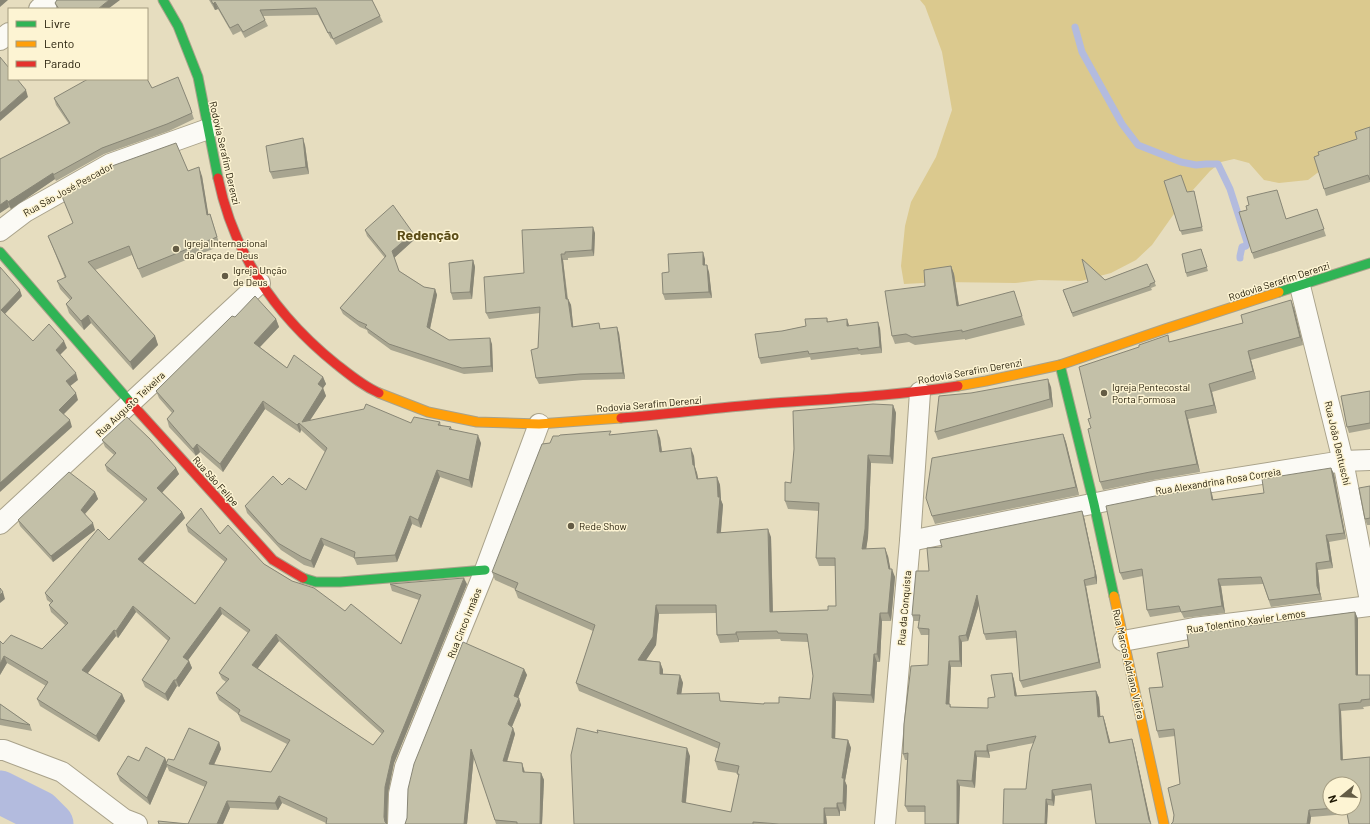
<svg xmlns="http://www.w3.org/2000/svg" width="1370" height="824" viewBox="0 0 1370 824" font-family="Barlow,sans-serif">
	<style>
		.green { fill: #dbc98e }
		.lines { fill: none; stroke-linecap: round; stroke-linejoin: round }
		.stream { stroke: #b3bbde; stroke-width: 7 }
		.river { stroke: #b3bbde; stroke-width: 43 }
		.street-casing { stroke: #a9a28a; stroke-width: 22 }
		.fast-casing { stroke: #a9a28a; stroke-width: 11 }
		.slow-casing { stroke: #a9a28a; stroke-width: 11 }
		.jam-casing { stroke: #a9a28a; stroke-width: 11 }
		.street { stroke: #fbfaf5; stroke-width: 20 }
		.fast { stroke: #30b455; stroke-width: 9 }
		.slow { stroke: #ff9f0a; stroke-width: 9 }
		.jam { stroke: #e5322d; stroke-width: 9 }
		.wall { fill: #a8a590; fill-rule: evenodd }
		.shaded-wall { fill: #888676 }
		.building { fill: #c3c0a8; stroke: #888676; fill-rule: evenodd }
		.poi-dot { fill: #645c45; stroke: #fdf4d3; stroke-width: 1.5 }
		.labels { text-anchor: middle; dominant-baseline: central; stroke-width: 3; stroke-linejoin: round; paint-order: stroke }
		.street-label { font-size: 10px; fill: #1e1703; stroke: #fdf4d3 }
		.poi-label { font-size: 10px; fill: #1e1703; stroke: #fdf4d3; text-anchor: start }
		.district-label { font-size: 14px; font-weight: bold; fill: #5c4d17; stroke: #fdf4d3 }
	</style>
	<rect width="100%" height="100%" fill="#e6ddbf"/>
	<polygon class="green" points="920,0 1370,0 1370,133 1308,180 1279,183 1264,180 1249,163 1234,159 1221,162 1210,171 1183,201 1152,245 1136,260 1111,273 1081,281 1039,280 1015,283 943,282 904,284 901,266 905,226 911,202 936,157 952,110 942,52 925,6"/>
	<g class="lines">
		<polyline class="stream" points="1075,27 1082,52 1122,124 1138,145 1181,162 1196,165 1206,164 1218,164 1230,189 1247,242 1246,246 1242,247 1240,256 1240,258"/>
		<polyline class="river" points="0,792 40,812 52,824"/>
		<g class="street-casing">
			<g id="street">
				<polyline points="39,9 50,0"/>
				<polyline points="0,40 9,33"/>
				<polyline points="0,231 25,212 110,164 208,129"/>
				<polyline points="1300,286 1343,461 1370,601"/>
				<polyline points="0,524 260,283"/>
				<polyline points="910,541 1155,491 1343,461 1370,460"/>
				<polyline points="1123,641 1194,628 1370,606"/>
				<polyline points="0,750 4,750 62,772 124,819 137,824"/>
				<polyline points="398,824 399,794 405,767 485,570 539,424"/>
				<polyline points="885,824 910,541 920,392"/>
			</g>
		</g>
		<g class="fast-casing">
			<g id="fast">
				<polyline points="163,0 178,26 198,77 218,178"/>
				<polyline points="0,252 130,402"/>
				<polyline points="1279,292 1370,263"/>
				<polyline points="1060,365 1094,504 1114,596"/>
				<polyline points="303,578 316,582 340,582 485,570"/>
			</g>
		</g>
		<g class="slow-casing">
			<g id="slow">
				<polyline points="958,386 986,381 1060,365 1165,329 1279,292"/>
				<polyline points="379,393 428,412 477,422 539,424 621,418"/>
				<polyline points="1114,596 1164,824"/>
			</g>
		</g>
		<g class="jam-casing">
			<g id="jam">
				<path d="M218,178c16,77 57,137 118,186 14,11 27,22 43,29"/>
				<polyline points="130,402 273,560 303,578"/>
				<path d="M621,418c47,-4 94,-10 142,-14 65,-5 131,-8 195,-18"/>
			</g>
		</g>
		<use href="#street" class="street"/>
		<use href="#fast" class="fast"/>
		<use href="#slow" class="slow"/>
		<use href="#jam" class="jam"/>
	</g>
	<g class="wall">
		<polygon points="209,0 372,0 383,22 336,45 332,38 331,39 318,15 263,16 268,26 245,38 241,31 233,35 218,9 215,10"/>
		<polygon points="55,3 108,9 57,9"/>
		<polygon points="152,88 190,107 194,119 169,131 104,154 56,181 55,179 11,209 9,207 0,213 0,159 43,137 69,124 56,105 54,98"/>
		<polygon points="1370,127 1370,182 1326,196 1324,189 1357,139"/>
		<polygon points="305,145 309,174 273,179 270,172"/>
		<polygon points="188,171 202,176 208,214 210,214 213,223 220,246 142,278 132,255 95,270 155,336 158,345 133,370 91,323 84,330 69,313 66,304 70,300 60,289 57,281 65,278 48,236"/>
		<polygon points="1164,181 1187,192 1194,191 1203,231 1182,235"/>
		<polygon points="1317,209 1326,236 1254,259 1252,253 1286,219"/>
		<polygon points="365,230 413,233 415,239 394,258 399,271 424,287 435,289 437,295 430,329 449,340 492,344 493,372 464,374 391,350 368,333 367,330 360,327 343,314 340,308 385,258 367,236"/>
		<polygon points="595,233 594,256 568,258 568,260 563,260 568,299 571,305 573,327 601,329 619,333 625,379 583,380 539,384 536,378 540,313 489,319 486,313 524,273"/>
		<polygon points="1201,249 1208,271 1187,277 1186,273"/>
		<polygon points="705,259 705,265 709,272 712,298 665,300 663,294 669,272"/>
		<polygon points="473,260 475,267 472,299 453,300 451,293"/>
		<polygon points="1147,264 1156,286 1151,288 1152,290 1073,317 1063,290 1105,280"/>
		<polygon points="951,266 954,274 959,305 1017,300 1025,325 965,340 965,339 915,345 909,342 895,344 892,336 925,286"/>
		<polygon points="1294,308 1303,345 1251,360 1256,379 1212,392 1217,413 1188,419 1200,472 1153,480 1103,490 1100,482 1091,418 1170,342 1243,323"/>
		<polygon points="235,317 276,319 279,327 260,347 287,368 323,377 326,384 323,388 326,396 310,420 411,423 440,422 441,426 451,427 452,429 481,443 472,488 440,477 421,528 412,524 397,562 357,565 354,558 324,545 314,568 304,565 281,550 247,513 245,506 282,485 306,490 325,452 301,430 300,433 265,409 223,472 200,452 196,456 169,427 167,419 172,413 159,398 156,391"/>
		<polygon points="827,318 828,322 849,325 849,326 880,328 882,353 861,355 860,354 811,360 810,357 761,364 759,358 782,331 806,326"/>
		<polygon points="1051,387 1053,407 938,440 935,432"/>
		<polygon points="1370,391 1370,429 1349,433 1347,427"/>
		<path d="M893,405l3,8 -3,51 -22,-1 -3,74 -2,12 22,7 2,13 5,8 -4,44h-9l-2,41h-3l-3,41 -38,-2 -1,38 13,1 3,8 -6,33 2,5 -1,25h-6v5h-14l1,8h-253l116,-68 -4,47 45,9 8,-35 -2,-4 -19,-3 -3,-9 4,-12 -140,-58 -3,-8 17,-52 -75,-33 -3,-8v-1l-20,-9 -3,-8 120,-138 48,4 2,13 32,5 1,11 2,6 1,6 19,-2 3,8 1,15 2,5 -2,27 50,5 2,75 55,-2 8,-4 -1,-40h-16l-3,-8 3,-47 -31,-2 -3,-8 6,-18zM716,613l1,22 3,8 19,-1v-2l41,-1 1,2 27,1 5,34 -3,23 -31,4 -15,1 -42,-3 -41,-7 2,-11 -3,-8 -17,-1v-4l-3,-8 -14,-2 10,-15 3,-31z"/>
		<polygon points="1063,434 1066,442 1079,495 935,524 932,516"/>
		<path d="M102,440l74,28 3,6 -17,18 20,20 3,6 -42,45 52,41 30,-42 -37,-30 -2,-7 34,9 44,30 28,17 53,30 56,33 18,-44 -27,-9 -2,-7h77l-73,179 -6,30 -1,31 -61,-1 -44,-20 -4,7 -48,-2 -7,16h-64l-1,-3 30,3 17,-37 -36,-16 -2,-5 -17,39 -30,-24 -3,-7 22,-13 26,-3 2,5 52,-21 2,7 -7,16 57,7 16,-28 -46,-23 -3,-7 -19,-14 -3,-7 10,-11 -4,-3 -3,-6 29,-40 -26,-19 -34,46 1,1 3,7 -13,19 -2,-1 -9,15 -23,-14 -3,-7 26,-39 -32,-29 -18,26 -2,-2 -29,37 35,21 3,7 -26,41 -59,-36 -3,-7 9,-13 -39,-23 -7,12 3,-31 39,5 23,-24 -14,-13 -2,-7 2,-2 -4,-3 -2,-7 64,-53 35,-38 -37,-31 -2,-6 9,-10 -9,-8zM279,641l103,93 -9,11 -116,-77z"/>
		<polygon points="1331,468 1334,474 1346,539 1329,542 1333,568 1318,570 1320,592 1322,600 1271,607 1263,584 1221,586 1225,613 1184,618 1181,612 1150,617 1147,610 1143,576 1123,580 1120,573 1212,494 1213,500 1264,493"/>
		<polygon points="1370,486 1370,525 1367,525 1365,519"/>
		<polygon points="95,492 98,499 85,514 95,530 53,562 20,526 18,520"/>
		<polygon points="1082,511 1084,517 1097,578 1097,584 1086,586 1101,668 1023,688 1020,681 1017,638 986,640 984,634 979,604 968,641 962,642 962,667 951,667 949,704 950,704 951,707 988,708 1012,673 1014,680 1017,696 1096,691 1099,698 1100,716 1103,716 1105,722 1110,743 1132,739 1134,746 1151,824 1095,818 1092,790 1055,796 1054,806 1048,805 1047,824 1003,824 1026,789 1034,743 989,752 990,758 977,757 975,788 960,786 959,824 925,824 925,812 908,812 905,806 907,760 905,760 903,754 928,665 929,635 921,635 918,628 919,621 914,621 912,615 929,571 942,547"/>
		<path d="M1355,612l3,7v56h12v31l-7,1 1,2 -23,2 2,49 27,-3v67h-21l-2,-10 -36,3 -1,7h-139l2,-2 1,-7 -6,-27 12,-4 -5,-48 -16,2 -2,-7 -8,-43 14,-1 -6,-34 32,-6 -2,-13zM1330,784h24v24h-24z"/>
		<polygon points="524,669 527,675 518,698 521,705 512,727 513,728 515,734 507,762 522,763 525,772 541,773 544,780 542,824 496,824 474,756 467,824 405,824"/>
		<polygon points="0,704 30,725 32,731 0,725"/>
	</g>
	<g class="shaded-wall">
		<polygon points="0,0 8,0 0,7"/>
		<polygon points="109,0 120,0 108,9 98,9"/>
		<polygon points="215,2 218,9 215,10 213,4"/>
		<polygon points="26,90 28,97 0,121 0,113"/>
		<polygon points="303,138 305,145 309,174 306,167"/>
		<polygon points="199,167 202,176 210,224 207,215"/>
		<polygon points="53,173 55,179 11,209 8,202"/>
		<polygon points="7,200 9,207 0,213 0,205"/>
		<polygon points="593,227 595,233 594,256 592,250"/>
		<polygon points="413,233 415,239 394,258 392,251"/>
		<polygon points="703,252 705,259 705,272 703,265"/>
		<polygon points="561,254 563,260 568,305 566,299"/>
		<polygon points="473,260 475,267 472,299 470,292"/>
		<polygon points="707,265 709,272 712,298 709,292"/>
		<polygon points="951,266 954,274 960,314 957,306"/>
		<polygon points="435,289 437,295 429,333 427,327"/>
		<polygon points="20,290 22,296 3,316 1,310"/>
		<polygon points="568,299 571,305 574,333 572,327"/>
		<polygon points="1291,300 1294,308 1303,345 1300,337"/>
		<polygon points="88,315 91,323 84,330 81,321"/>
		<polygon points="276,319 279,327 257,350 254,343"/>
		<polygon points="847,319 849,325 849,332 847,326"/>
		<polygon points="878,322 880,328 882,353 880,347"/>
		<polygon points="617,327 619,333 625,379 623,373"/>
		<polygon points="155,336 158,345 133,370 130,362"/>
		<polygon points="490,338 492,344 493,372 491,366"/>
		<polygon points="64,341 67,348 58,357 56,350"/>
		<polygon points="1248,351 1251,360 1256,379 1253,371"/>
		<polygon points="76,373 78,380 69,387 66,381"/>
		<polygon points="323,377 326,384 321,391 318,384"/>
		<polygon points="1048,379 1051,387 1053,407 1050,399"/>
		<polygon points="1209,384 1212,392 1217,413 1214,405"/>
		<polygon points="323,388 326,396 305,428 302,422"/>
		<polygon points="76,393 78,400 62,416 59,410"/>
		<polygon points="263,401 265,409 223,472 220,464"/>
		<polygon points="893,405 896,413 893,464 890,456"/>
		<polygon points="1185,411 1188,419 1200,472 1197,464"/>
		<polygon points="70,420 72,427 0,492 0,483"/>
		<polygon points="299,423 301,430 300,433 297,425"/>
		<polygon points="657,430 660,438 663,460 660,452"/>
		<polygon points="1063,434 1066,442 1079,495 1076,487"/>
		<polygon points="478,435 481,443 472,488 469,480"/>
		<polygon points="197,444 200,452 196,456 193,449"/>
		<polygon points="691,448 694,456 695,467 697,473 700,487 693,465"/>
		<polygon points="868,455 871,463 868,537 865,557 862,549"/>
		<polygon points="176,468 179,474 160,495 157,488"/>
		<polygon points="1331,468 1334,474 1346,539 1344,533"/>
		<polygon points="437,470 440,477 421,528 418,520"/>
		<polygon points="717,477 720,485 721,500 723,505 720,541 717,533 718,497"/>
		<polygon points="1210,487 1212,494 1215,507 1212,500"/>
		<polygon points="95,492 98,499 83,516 81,510"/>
		<polygon points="1082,511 1084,517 1097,578 1097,584 1095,577"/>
		<polygon points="182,512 185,518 141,565 138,559"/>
		<polygon points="410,516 412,524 397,562 395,555"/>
		<polygon points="93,523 95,530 53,562 51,556"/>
		<polygon points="768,529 771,537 773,620 770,612"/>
		<polygon points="1326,535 1329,542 1333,568 1330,561"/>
		<polygon points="321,538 324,545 314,568 311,561"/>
		<polygon points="885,548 888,556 892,577 892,569 895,577 891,621 888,613 889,569"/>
		<polygon points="1316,563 1318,570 1320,592 1322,600 1317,586"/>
		<polygon points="464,578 467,584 394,763 388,793 387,824 386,824 384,817 385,787 392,756"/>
		<polygon points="1218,579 1221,586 1225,613 1222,606"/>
		<polygon points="1084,580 1086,586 1101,668 1099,662"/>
		<polygon points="3,592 5,599 0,603 0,595"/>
		<polygon points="977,595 980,601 968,641 966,635"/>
		<polygon points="656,605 659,614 656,645 641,668 638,660"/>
		<polygon points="133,606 136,612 118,638 116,631"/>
		<polygon points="220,607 222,614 186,663 183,657"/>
		<polygon points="1355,612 1358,619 1358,682 1356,675"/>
		<polygon points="880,613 882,621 880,662 877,654"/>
		<polygon points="114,630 116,636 85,677 82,670"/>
		<polygon points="736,632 739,640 739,642 736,634"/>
		<polygon points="276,634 279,641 255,672 252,665"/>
		<polygon points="959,636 962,642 962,667 960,661"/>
		<polygon points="874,654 877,662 874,703 871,695"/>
		<polygon points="4,656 7,663 0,675 0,664"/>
		<polygon points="189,661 192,668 179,687 176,680"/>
		<polygon points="949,661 951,667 949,711 946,704"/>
		<polygon points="660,662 663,670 663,682 660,674"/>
		<polygon points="524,669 527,675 516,703 514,696"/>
		<polygon points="1012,673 1014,680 1018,703 1015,696"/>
		<polygon points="680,675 683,683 680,702 677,694"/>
		<polygon points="174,680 177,686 168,701 165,694"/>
		<polygon points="1096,691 1099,698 1101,723 1098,717"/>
		<polygon points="833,693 836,701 835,746 832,738"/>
		<polygon points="122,694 125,701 99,742 96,736"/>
		<polygon points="519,698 521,705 510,731 508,724"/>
		<polygon points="1339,704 1341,711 1343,767 1341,760"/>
		<polygon points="1103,716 1105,722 1112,749 1109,743"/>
		<polygon points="513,728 515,734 505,768 503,761"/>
		<polygon points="1132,739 1134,746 1151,824 1149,820"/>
		<polygon points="848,740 851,748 845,781 847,786 846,811 843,803 842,778"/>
		<polygon points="219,742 221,749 211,771 209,764"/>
		<polygon points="987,745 989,752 990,758 987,751"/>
		<polygon points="687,748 690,756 685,810 682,802"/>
		<polygon points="471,749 474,755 467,824 464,824"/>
		<polygon points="975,751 977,757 975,788 972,781"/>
		<polygon points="165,758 168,765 166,764 167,766 150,805 147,798"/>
		<polygon points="522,763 524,770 525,778 523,772"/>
		<polygon points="541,773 544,780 542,824 540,824"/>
		<polygon points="957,780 960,786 959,824 957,824"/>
		<polygon points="1052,790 1055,796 1054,806 1052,800"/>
		<polygon points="279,796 282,803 278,810 275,803"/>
		<polygon points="1046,799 1048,805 1047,824 1045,824"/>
		<polygon points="227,801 230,808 223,824 217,824"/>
		<polygon points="837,803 840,811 840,816 837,808"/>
		<polygon points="824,808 826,816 827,824 824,824"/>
		<polygon points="1309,810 1311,817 1310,824 1307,824"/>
	</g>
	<g class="building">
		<polygon points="57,0 109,0 98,9 59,9 55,3"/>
		<polygon points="211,0 372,0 380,16 333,39 330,32 328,33 316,8 260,10 265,20 243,32 238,24 230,28 215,2 213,4"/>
		<polygon points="0,57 9,68 9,79 17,79 26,90 0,113"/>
		<polygon points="178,77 190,107 192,113 167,124 102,148 53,175 53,173 8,202 7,200 0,205 0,159 43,137 70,123 54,98 88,79 147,79 152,88"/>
		<polygon points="1370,127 1370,180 1368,175 1324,189 1314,157 1319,155 1318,152 1357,139 1355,132"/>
		<polygon points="303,138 306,167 270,172 266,146"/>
		<polygon points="176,143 188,171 199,167 207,215 210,214 217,237 138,269 129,246 88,262 155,336 130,362 88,315 81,321 66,304 72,298 57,281 66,277 48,236 73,223 61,194 112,166"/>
		<polygon points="1181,175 1187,192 1194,191 1202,227 1180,231 1164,181"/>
		<polygon points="1277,190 1286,219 1317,209 1324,229 1252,253 1239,212 1247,210 1246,206 1249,205 1247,197"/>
		<polygon points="393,205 413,233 392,251 399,271 424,287 435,289 427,327 449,340 490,338 491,366 462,368 389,344 365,327 367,325 358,321 340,308 386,256 365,230"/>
		<polygon points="593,227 592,250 565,252 565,254 561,254 566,299 568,299 572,327 599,323 600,329 617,327 623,373 580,374 536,378 531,350 538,348 540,307 486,313 484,277 524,273 522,230"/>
		<polygon points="1201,249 1207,267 1186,273 1182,254"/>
		<polygon points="703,252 703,265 707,265 709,292 663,294 662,273 669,272 668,254"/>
		<polygon points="1082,259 1105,280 1147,264 1155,282 1150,284 1150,286 1072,313 1063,290 1088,282"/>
		<polygon points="473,260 470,292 451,293 449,263"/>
		<polygon points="951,266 957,306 1014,291 1022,316 962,332 962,330 912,337 906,334 892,336 885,291 925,286 924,270"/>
		<polygon points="0,267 20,290 1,310 33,341 49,324 64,341 56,350 76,373 66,381 76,393 59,410 70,420 0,483"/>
		<polygon points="255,296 276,319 254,343 287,368 294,355 323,377 318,384 323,388 302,422 364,409 366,404 411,423 414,417 440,422 438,425 451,427 449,429 478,435 469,480 437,470 418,520 410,516 395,555 354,558 355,552 321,538 311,561 302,557 278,543 245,506 273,476 282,485 289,478 306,490 327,448 299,423 297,425 263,401 220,464 197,444 193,449 167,419 174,411 156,391 232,316 235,317"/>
		<polygon points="1291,300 1300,337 1248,351 1253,371 1209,384 1214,405 1185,411 1197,464 1150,472 1100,482 1088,429 1091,428 1088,419 1091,418 1079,367 1139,347 1139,345 1168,335 1169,342 1243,323 1241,315"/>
		<polygon points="827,318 827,322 847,319 847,326 878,322 880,347 858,350 858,348 809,354 808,351 759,358 755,334 782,331 806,326 805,319"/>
		<polygon points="1048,379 1050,399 935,432 939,396 971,393"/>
		<polygon points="1370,391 1370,423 1347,427 1341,396"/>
		<path d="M873,404l20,1 -3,51 -22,-1 -3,74 -3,20 23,-1 4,21h3l-4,44h-8l-3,41h-3l-3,41 -38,-2 -1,45 16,2 -6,38h2l-1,25h-6v5h-13v16h-45l-26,-2v2h-179l-3,-69 6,-27 21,5 -1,-3 90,18 -5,54 49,10 8,-38h-2l2,-8 -24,-5 5,-18 -144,-60 19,-58 -80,-35 3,-7 -26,-11 50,-128 8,-1 3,-7h6l1,-1 51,-4 -2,4 48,-5 3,22 31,-4 2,17h1l3,14 20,-2 1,20h2l-3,36 51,-4 2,83 58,-2v-4h8l-1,-48h-19l3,-55 -34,-2v-19l6,1 3,-34 -1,-38zM656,605h60l1,30 19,-1v-2l41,-1 1,2 29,1 6,42 -3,23 -31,-2v6h-15v1l-44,-3 -1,-8 -42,1 3,-19 -20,-1v-12l-22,-2 15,-23z"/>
		<path d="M127,417l23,22 26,29 -19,20 25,24 -44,47 57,45 32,-45 -41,-34 15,-17 19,26 8,-9 36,39 28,17 22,7 31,23 6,-7 50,40 20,-49 -31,-11 74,-6 -72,178 -7,31 -1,30 1,5 2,2h-61l1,-6 -48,-22 -4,7 -48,-2 -10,23h-58l-1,-3 30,3 19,-42 -41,-18 2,-5 6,1 15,-32 30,14 -10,22 62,8 19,-32 -52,-26 2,-4 -24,-17 13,-14 -10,-6 31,-43 -30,-23 -37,50 6,4 -13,19h-2l-9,14 -23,-14 28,-42 -37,-32 -17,25 -2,-1 -32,40 40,24 -26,42 -59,-37 11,-17 -44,-26 -4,8v-23l3,3 8,-9 31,14 26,-26 -19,-18 4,-4 -8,-8 53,-64 11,11 38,-41 -42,-34 11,-12 -14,-13zM276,634l108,97 -11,14 -121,-80z"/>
		<polygon points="1063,434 1076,487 932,516 926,498 932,458"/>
		<polygon points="1331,468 1344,533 1326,535 1330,561 1316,563 1317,586 1320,594 1269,600 1261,577 1218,579 1222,606 1181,612 1179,606 1147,610 1142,569 1120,573 1106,506 1155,496 1210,487 1212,500 1264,493 1262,479"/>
		<polygon points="69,472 95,492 81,510 93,523 51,556 18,520"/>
		<polygon points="1370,486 1370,518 1365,519 1359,488"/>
		<polygon points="1082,511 1095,572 1095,577 1084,580 1099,662 1020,681 1016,631 984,634 977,595 966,635 959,636 960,661 949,661 946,704 950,704 950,707 988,708 988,698 995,697 991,675 1012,673 1015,696 1096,691 1098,717 1103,716 1109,743 1132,739 1149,820 1151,824 1096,824 1095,818 1091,784 1052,790 1052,800 1046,799 1045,824 1003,824 1004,789 1026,789 1030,752 1036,736 987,745 987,751 975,751 972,781 957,780 957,824 925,824 925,806 905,806 908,753 903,754 904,724 911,666 928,665 929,629 918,628 920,615 912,615 916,571 929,571 927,548 942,547 940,540"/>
		<polygon points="0,588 3,592 0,595"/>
		<polygon points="1355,612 1356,675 1370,675 1370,699 1361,700 1361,702 1339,704 1341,760 1370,757 1370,824 1349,824 1346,808 1354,808 1354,784 1330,784 1330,808 1336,808 1309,810 1307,824 1171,824 1173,822 1174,815 1168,788 1180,784 1174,729 1157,731 1149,688 1163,687 1157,653 1189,647 1187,634"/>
		<polygon points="463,642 524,669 514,696 519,698 508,724 513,728 503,761 522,763 523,772 541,773 540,824 517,824 517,822 495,820 471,749 464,824 405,824 407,818 408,789 414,764"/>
		<polygon points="0,704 30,725 0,719"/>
		<polygon points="146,747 165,758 147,798 117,774 128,756 139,761"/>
	</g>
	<g class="poi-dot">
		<circle cx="176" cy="249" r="4"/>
		<circle cx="225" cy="276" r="4"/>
		<circle cx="1104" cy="393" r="4"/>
		<circle cx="571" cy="526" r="4"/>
	</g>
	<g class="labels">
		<g class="street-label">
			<text transform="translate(225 153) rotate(77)">Rodovia Serafim Derenzi</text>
			<text transform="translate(68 189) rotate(-29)">Rua São José Pescador</text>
			<text transform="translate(1279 281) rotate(-18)">Rodovia Serafim Derenzi</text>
			<text transform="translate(970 371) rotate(-10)">Rodovia Serafim Derenzi</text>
			<text transform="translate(130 404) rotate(-43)">Rua Augusto Teixeira</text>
			<text transform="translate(649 404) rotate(-5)">Rodovia Serafim Derenzi</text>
			<text transform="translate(1338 443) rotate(77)">Rua João Dentuschi</text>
			<text transform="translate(216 481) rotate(48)">Rua São Felipe</text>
			<text transform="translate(1218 481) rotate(-9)">Rua Alexandrina Rosa Correia</text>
			<text transform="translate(904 608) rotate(-85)">Rua da Conquista</text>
			<text transform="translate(1246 621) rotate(-8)">Rua Tolentino Xavier Lemos</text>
			<text transform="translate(464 623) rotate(-68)">Rua Cinco Irmãos</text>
			<text transform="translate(1129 664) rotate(77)">Rua Marcos Adriano Vieira</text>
		</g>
		<g class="poi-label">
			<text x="184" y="243">Igreja Internacional<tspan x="184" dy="12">da Graça de Deus</tspan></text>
			<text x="233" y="270">Igreja Unção<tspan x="233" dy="12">de Deus</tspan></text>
			<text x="1112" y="387">Igreja Pentecostal<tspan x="1112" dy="12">Porta Formosa</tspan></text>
			<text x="579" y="526">Rede Show</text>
		</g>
		<g class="district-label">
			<text x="428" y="234">Redenção</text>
		</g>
	</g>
	<rect x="8" y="8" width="140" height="72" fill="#fdf4d3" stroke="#a49c80"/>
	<rect x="16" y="21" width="20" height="6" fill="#30b455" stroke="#a49c80"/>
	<text x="44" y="28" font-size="12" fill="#1e1703">Livre</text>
	<rect x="16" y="41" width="20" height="6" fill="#ff9f0a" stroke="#a49c80"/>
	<text x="44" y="48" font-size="12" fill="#1e1703">Lento</text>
	<rect x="16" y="61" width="20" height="6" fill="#e5322d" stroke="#a49c80"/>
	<text x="44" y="68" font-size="12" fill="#1e1703">Parado</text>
	<g transform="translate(1342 796) rotate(252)"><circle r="19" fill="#fdf4d3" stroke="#a49c80"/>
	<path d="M0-3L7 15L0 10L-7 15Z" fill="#645c45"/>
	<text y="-6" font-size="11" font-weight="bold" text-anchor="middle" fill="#1e1703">N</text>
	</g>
</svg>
